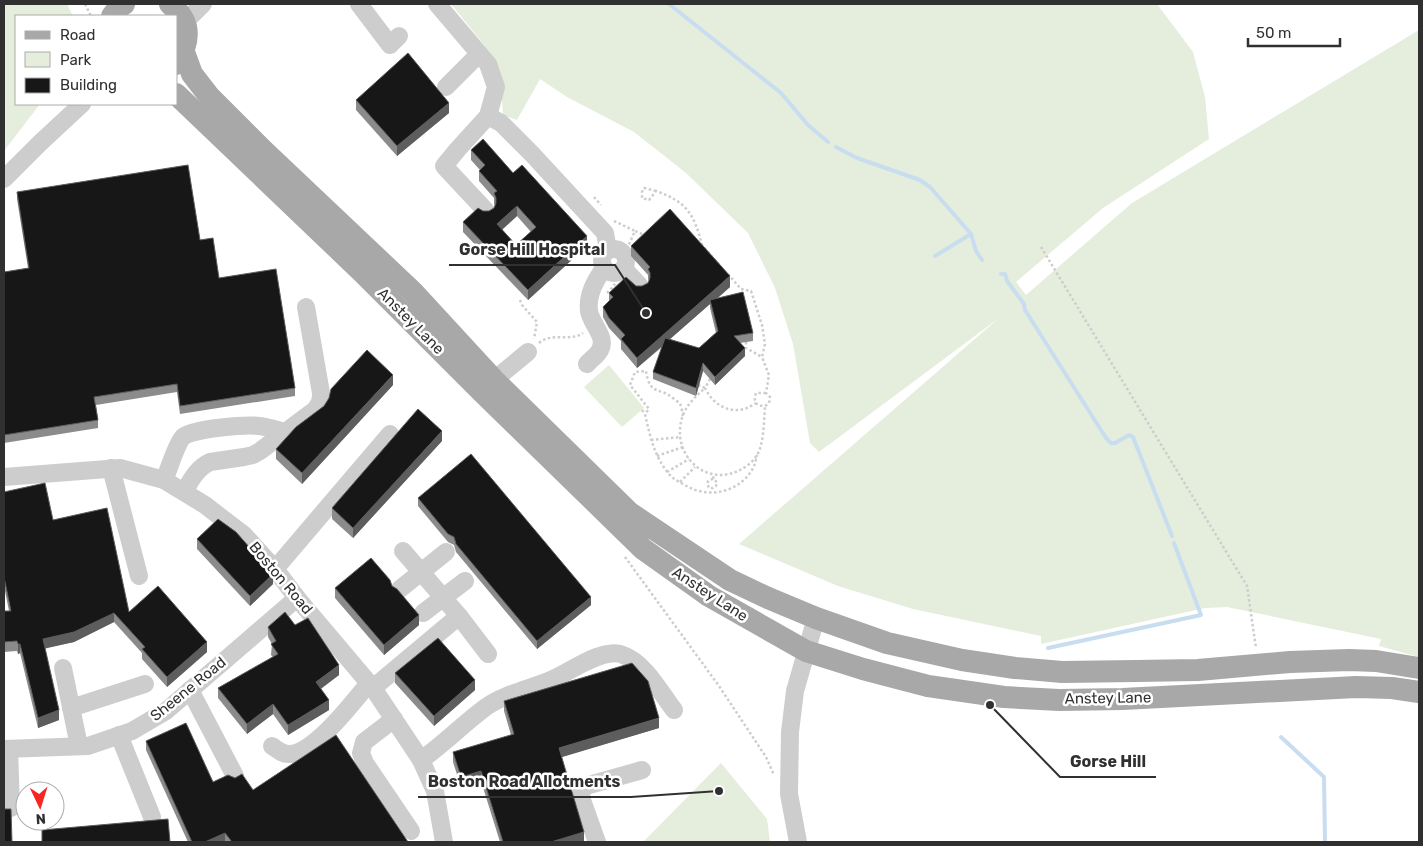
<svg xmlns="http://www.w3.org/2000/svg" width="1423" height="846" viewBox="0 0 1423 846" font-family="Rubik,sans-serif">
	<style>
		.green { fill: #e5eedd }
		.lines { fill: none; stroke-linecap: round; stroke-linejoin: round }
		.stream { stroke: #c8ddef; stroke-width: 4 }
		.path { stroke: #cdcdcd; stroke-width: 2.5; stroke-dasharray: 2.5 2.5; stroke-linecap: butt }
		.minor { stroke: #cdcdcd; stroke-width: 18 }
		.major { stroke: #a8a8a8; stroke-width: 22 }
		.wall { fill: #8b8b8b; fill-rule: evenodd }
		.shaded-wall { fill: #5d5d5d }
		.building { fill: #171717; stroke: #5d5d5d; fill-rule: evenodd }
		.labels { text-anchor: middle; dominant-baseline: central; stroke-width: 5; stroke-linejoin: round; paint-order: stroke }
		.street-label { font-size: 15px; fill: #303030; stroke: #fff }
		.leader { fill: none; stroke: #303030; stroke-width: 2 }
		.callout-dot { fill: #303030; stroke: #fff; stroke-width: 2 }
		.callout-label { font-size: 16px; text-anchor: middle; font-weight: bold; fill: #303030; stroke: #fff; stroke-width: 5; stroke-linejoin: round; paint-order: stroke }
	</style>
	<rect width="100%" height="100%" fill="#fff"/>
	<g class="green">
		<polygon points="4,4 67,4 73,16 16,16 16,104 40,104 4,151"/>
		<polygon points="451,4 1157,4 1193,52 1205,97 1209,139 1103,208 1016,282 1026,295 1132,203 1419,30 1419,657 1379,646 1381,639 1227,607 1205,608 1041,644 1041,636 913,609 838,586 739,544 999,318 819,452 810,443 793,344 775,288 748,233 686,173 634,132 567,97 540,79 517,120 503,115 501,87 493,56"/>
		<polygon points="609,365 644,408 622,427 584,387"/>
		<polygon points="721,763 767,819 770,842 643,842"/>
	</g>
	<g class="lines">
		<g class="stream">
			<polyline points="669,4 781,93 808,125 828,142"/>
			<polyline points="836,147 857,158 920,180 930,187 971,234 976,251 982,260"/>
			<polyline points="935,256 971,234"/>
			<polyline points="1001,274 1005,274 1007,281 1024,304 1025,310 1106,438 1111,443 1115,443 1129,435 1133,437 1172,536"/>
			<polyline points="1048,648 1201,615 1174,543"/>
			<polyline points="1281,737 1324,777 1325,842"/>
		</g>
		<g class="path">
			<polyline points="85,4 91,16"/>
			<path d="M656,191l-12,-3 -2,4v6l7,2 7,-9c31,11 38,23 46,54"/>
			<polyline points="594,197 601,205"/>
			<polyline points="614,221 635,231"/>
			<polyline points="701,244 722,268"/>
			<polyline points="1041,247 1247,586 1256,648"/>
			<polyline points="624,253 626,251 635,231 644,235 645,235"/>
			<path d="M728,274l13,15 10,2 11,34 3,19 -3,13 7,18 -3,18 4,4 -1,6 -4,3c-9,0 -12,-4 -9,-13h10"/>
			<polyline points="607,293 613,287 616,282"/>
			<polyline points="520,300 522,305 537,322 534,339"/>
			<polyline points="746,342 746,348 762,357"/>
			<path d="M539,343c12,-11 32,-1 44,-10"/>
			<path d="M710,379l-5,9c10,21 32,29 51,15"/>
			<path d="M698,385l7,3c-10,9 -19,17 -23,30 -11,36 23,70 58,52 6,-3 13,-8 17,-15 7,-11 7,-35 8,-49"/>
			<polyline points="642,410 645,414"/>
			<path d="M683,416c-1,-3 -1,-9 -3,-12 -1,-2 -4,-3 -6,-5 -14,-13 -24,-2 -28,-28l-11,1 -5,13 19,24 -4,5c5,22 9,42 24,60 4,5 10,8 16,11 22,14 53,8 67,-15 3,-5 4,-10 5,-15"/>
			<polyline points="651,440 681,437"/>
			<polyline points="657,456 683,447"/>
			<polyline points="667,472 689,459"/>
			<polyline points="713,479 709,480 707,483 709,488 713,488 716,486 717,482 713,479 714,475"/>
			<polyline points="680,482 695,467"/>
			<polyline points="625,557 719,686 766,757 774,775"/>
		</g>
		<g class="minor">
			<polyline points="359,4 390,45 399,36"/>
			<polyline points="437,4 488,64 496,87 488,116 458,149 444,166 486,211"/>
			<polyline points="184,23 203,4"/>
			<polyline points="446,87 479,54"/>
			<polyline points="488,116 501,123 532,154 605,233 608,250"/>
			<polyline points="4,179 40,143 82,104"/>
			<circle cx="614" cy="261" r="12"/>
			<polyline points="624,269 640,286"/>
			<path d="M587,364c3,-4 8,-7 11,-11 12,-14 -7,-28 -9,-42 -2,-16 6,-30 15,-43"/>
			<polyline points="494,380 528,352"/>
			<polyline points="111,468 139,576"/>
			<polyline points="4,477 120,468 164,480 205,505 244,535 275,569 297,598 373,688 421,760 435,791 444,842"/>
			<path d="M164,480c5,-10 12,-36 19,-43 7,-8 64,-13 76,-11 9,1 18,4 26,6"/>
			<path d="M184,492c7,-12 13,-24 26,-30l34,-5 9,-2 7,-4 55,-41c5,-7 6,-9 6,-17l-15,-86"/>
			<polyline points="275,569 390,434"/>
			<polyline points="400,589 446,552"/>
			<polyline points="423,613 465,581"/>
			<polyline points="459,616 488,654"/>
			<polyline points="63,668 79,746"/>
			<polyline points="373,688 459,616 403,551"/>
			<polyline points="190,690 235,776"/>
			<polyline points="71,708 145,684"/>
			<polyline points="394,719 364,742 361,753 365,763 411,831"/>
			<polyline points="119,735 152,817"/>
			<path d="M272,746c6,4 10,8 17,8 25,0 65,-53 80,-71"/>
			<polyline points="4,749 88,746 132,731 166,711 297,598"/>
			<path d="M421,760c23,-16 42,-36 65,-53 20,-14 45,-18 67,-28 18,-8 36,-22 55,-25 5,-1 11,-1 15,1 21,7 38,38 51,55"/>
			<polyline points="4,808 11,808 9,749"/>
			<polyline points="597,842 582,800 581,793 583,788 589,785 642,770"/>
			<polyline points="798,842 789,794 790,732 795,691 816,618"/>
		</g>
		<g class="major">
			<path d="M170,4c22,18 21,37 6,60"/>
			<polyline points="112,16 119,7 124,4"/>
			<polyline points="184,52 192,74 209,96 264,151 413,292 494,380 630,513 730,580 768,598 816,618 887,643 962,660 1015,668 1062,672 1136,671 1198,670 1290,662 1349,660 1376,661 1419,668"/>
			<polyline points="176,94 363,273 483,393 643,549 709,596 806,651 863,669 928,686 1004,697 1059,700 1123,699 1356,687 1392,688 1419,692"/>
		</g>
	</g>
	<g class="wall">
		<polygon points="356,100 449,113 397,156 356,110"/>
		<path d="M471,150l42,23 74,73 -59,54 -65,-68v-10l20,-11h6l5,-3 1,-2 -1,-2v-6l-15,-17v-10l1,-1 -9,-10zM517,216l14,16 -15,13 -14,-15z"/>
		<polygon points="17,192 200,240 219,278 295,388 295,396 180,414 177,392 96,405 98,420 98,428 4,443 4,272 28,268 17,199"/>
		<path d="M631,246l99,41 -14,12 37,34v8l-13,2 5,13 -30,29 -12,-14 -7,25 -43,-17v-7l9,-25 -25,21 -16,-19v-8l-12,-13 -6,-11v-10l6,-6v-8l27,-7h6l6,-3 1,-2 -1,-2v-4l-17,-19zM710,304v4l6,25 -17,15 -29,-9z"/>
		<polygon points="393,385 302,484 276,459 276,449"/>
		<polygon points="442,441 353,538 332,519 332,508"/>
		<polygon points="4,492 53,520 129,612 207,652 167,687 142,659 142,653 114,622 74,642 45,648 59,720 38,728 20,653 18,654 17,651 4,652 4,611 9,611 4,586"/>
		<polygon points="418,498 591,605 537,649 456,552 454,545 448,542 418,506"/>
		<polygon points="197,539 273,584 250,606 197,549"/>
		<polygon points="392,586 419,625 384,655 335,598 335,588"/>
		<polygon points="295,625 339,675 321,689 329,710 288,735 273,714 247,734 218,698 218,688 273,657 271,655 272,644 268,637 268,627"/>
		<polygon points="395,673 475,690 434,726 395,683"/>
		<polygon points="504,701 659,728 561,757 584,842 500,842 481,781 461,787 453,762 453,752 511,735 504,711"/>
		<polygon points="146,741 213,782 253,790 408,842 188,842 146,750"/>
	</g>
	<g class="shaded-wall">
		<polygon points="449,103 449,113 397,156 397,146"/>
		<polygon points="517,206 517,216 497,234 497,224"/>
		<polygon points="587,236 587,246 528,300 528,290"/>
		<polygon points="730,276 730,287 711,304 710,300 710,304 637,368 637,358"/>
		<polygon points="745,348 745,356 715,385 715,377"/>
		<polygon points="703,363 703,371 696,396 696,388"/>
		<polygon points="393,375 393,385 302,484 302,473"/>
		<polygon points="442,431 442,441 353,538 353,528"/>
		<polygon points="273,574 273,584 250,606 250,596"/>
		<polygon points="591,597 591,605 537,649 537,641"/>
		<polygon points="114,613 114,622 74,642 43,649 43,639"/>
		<polygon points="419,615 419,625 384,655 384,645"/>
		<polygon points="207,642 207,652 167,687 167,677"/>
		<polygon points="18,644 20,644 20,653 18,654"/>
		<polygon points="339,665 339,675 316,692 316,682"/>
		<polygon points="475,680 475,690 434,726 434,716"/>
		<polygon points="329,700 329,710 288,735 288,725"/>
		<polygon points="273,704 273,714 247,734 247,724"/>
		<polygon points="59,710 59,720 38,728 38,718"/>
		<polygon points="659,718 659,728 559,758 559,748"/>
		<polygon points="481,771 481,781 461,787 461,777"/>
		<polygon points="584,832 584,842 551,842"/>
		<polygon points="225,833 225,842 205,842"/>
	</g>
	<g class="building">
		<polygon points="408,53 449,103 397,146 356,100"/>
		<path d="M483,139l30,34 9,-8 65,71 -59,54 -65,-68 15,-14 5,3h6l5,-3 2,-5v-5l-2,-5 3,-2 -18,-20 6,-6 -14,-15zM517,206l19,21 -20,18 -19,-21z"/>
		<polygon points="188,165 200,240 213,238 219,278 276,269 295,388 180,406 177,384 94,397 98,420 4,435 4,272 29,268 17,192"/>
		<polygon points="670,209 730,276 637,358 621,339 625,335 609,318 603,307 613,297 609,293 626,277 636,286 642,286 648,283 650,278 650,273 648,269 650,267 631,246"/>
		<polygon points="743,292 753,333 734,336 745,348 715,377 703,363 696,388 653,372 665,338 699,348 718,331 710,300"/>
		<polygon points="367,350 393,375 302,473 276,449 296,427 324,406 329,398 331,389"/>
		<polygon points="418,409 442,431 353,528 332,508"/>
		<polygon points="471,454 591,597 537,641 456,544 454,537 448,534 418,498"/>
		<polygon points="45,483 53,520 107,508 129,612 158,586 207,642 167,677 142,649 145,647 114,613 74,632 43,639 59,710 38,718 20,644 18,644 17,641 4,642 4,611 11,611 4,577 4,492"/>
		<polygon points="218,519 236,532 273,574 250,596 197,539"/>
		<polygon points="371,558 390,580 392,586 397,589 419,615 384,645 335,588"/>
		<polygon points="285,612 295,625 308,618 339,665 316,682 329,700 288,725 273,704 247,724 218,688 278,654 271,644 276,641 268,627"/>
		<polygon points="438,638 475,680 434,716 395,673"/>
		<polygon points="632,663 648,681 659,718 559,748 584,832 551,842 503,842 481,771 461,777 453,752 514,734 504,701"/>
		<polygon points="186,723 213,782 228,775 235,778 242,774 253,790 336,735 408,842 232,842 225,833 205,842 192,842 146,741"/>
		<polygon points="4,809 11,809 12,842 4,842"/>
		<polygon points="168,819 170,842 42,842 42,830"/>
	</g>
	<g class="labels">
		<g class="street-label">
			<text transform="translate(411 321) rotate(45)">Anstey Lane</text>
			<text transform="translate(281 578) rotate(50)">Boston Road</text>
			<text transform="translate(710 594) rotate(33)">Anstey Lane</text>
			<text transform="translate(188 689) rotate(-39)">Sheene Road</text>
			<text transform="translate(1108 698) rotate(-1)">Anstey Lane</text>
		</g>
	</g>
	<path class="leader" d="M646 313L615 265H449M990 705L1060 777H1156M719 791L631 797H418"/>
	<g class="callout-dot">
		<circle cx="646" cy="313" r="5"/>
		<circle cx="990" cy="705" r="5"/>
		<circle cx="719" cy="791" r="5"/>
	</g>
	<g class="callout-label">
		<text x="532" y="255">Gorse Hill Hospital</text>
		<text x="1108" y="767">Gorse Hill</text>
		<text x="524" y="787">Boston Road Allotments</text>
	</g>
	<rect width="1423" height="846" fill="none" stroke="#303030" stroke-width="10"/>
	<rect x="15" y="15" width="162" height="90" fill="#ffffff" stroke="#acacac"/>
	<rect x="25" y="31" width="25" height="8" fill="#a8a8a8" stroke="#acacac"/>
	<text x="60" y="40" font-size="15" fill="#303030">Road</text>
	<rect x="25" y="52" width="25" height="15" fill="#e5eedd" stroke="#acacac"/>
	<text x="60" y="65" font-size="15" fill="#303030">Park</text>
	<rect x="25" y="78" width="25" height="15" fill="#171717" stroke="#acacac"/>
	<text x="60" y="90" font-size="15" fill="#303030">Building</text>
	<g transform="translate(40 806) rotate(176)"><circle r="24" fill="#ffffff" stroke="#acacac"/>
	<path d="M0-4L9 19L0 12L-9 19Z" fill="#f52624"/>
	<text y="-8" font-size="14" font-weight="bold" text-anchor="middle" fill="#303030">N</text>
	</g>
	<path d="M1248 38v8h92v-8" fill="none" stroke="#303030" stroke-width="2.5"/>
	<text x="1256" y="38" font-size="15" fill="#303030" stroke="#ffffff" stroke-width="4" paint-order="stroke">50 m</text>
</svg>
